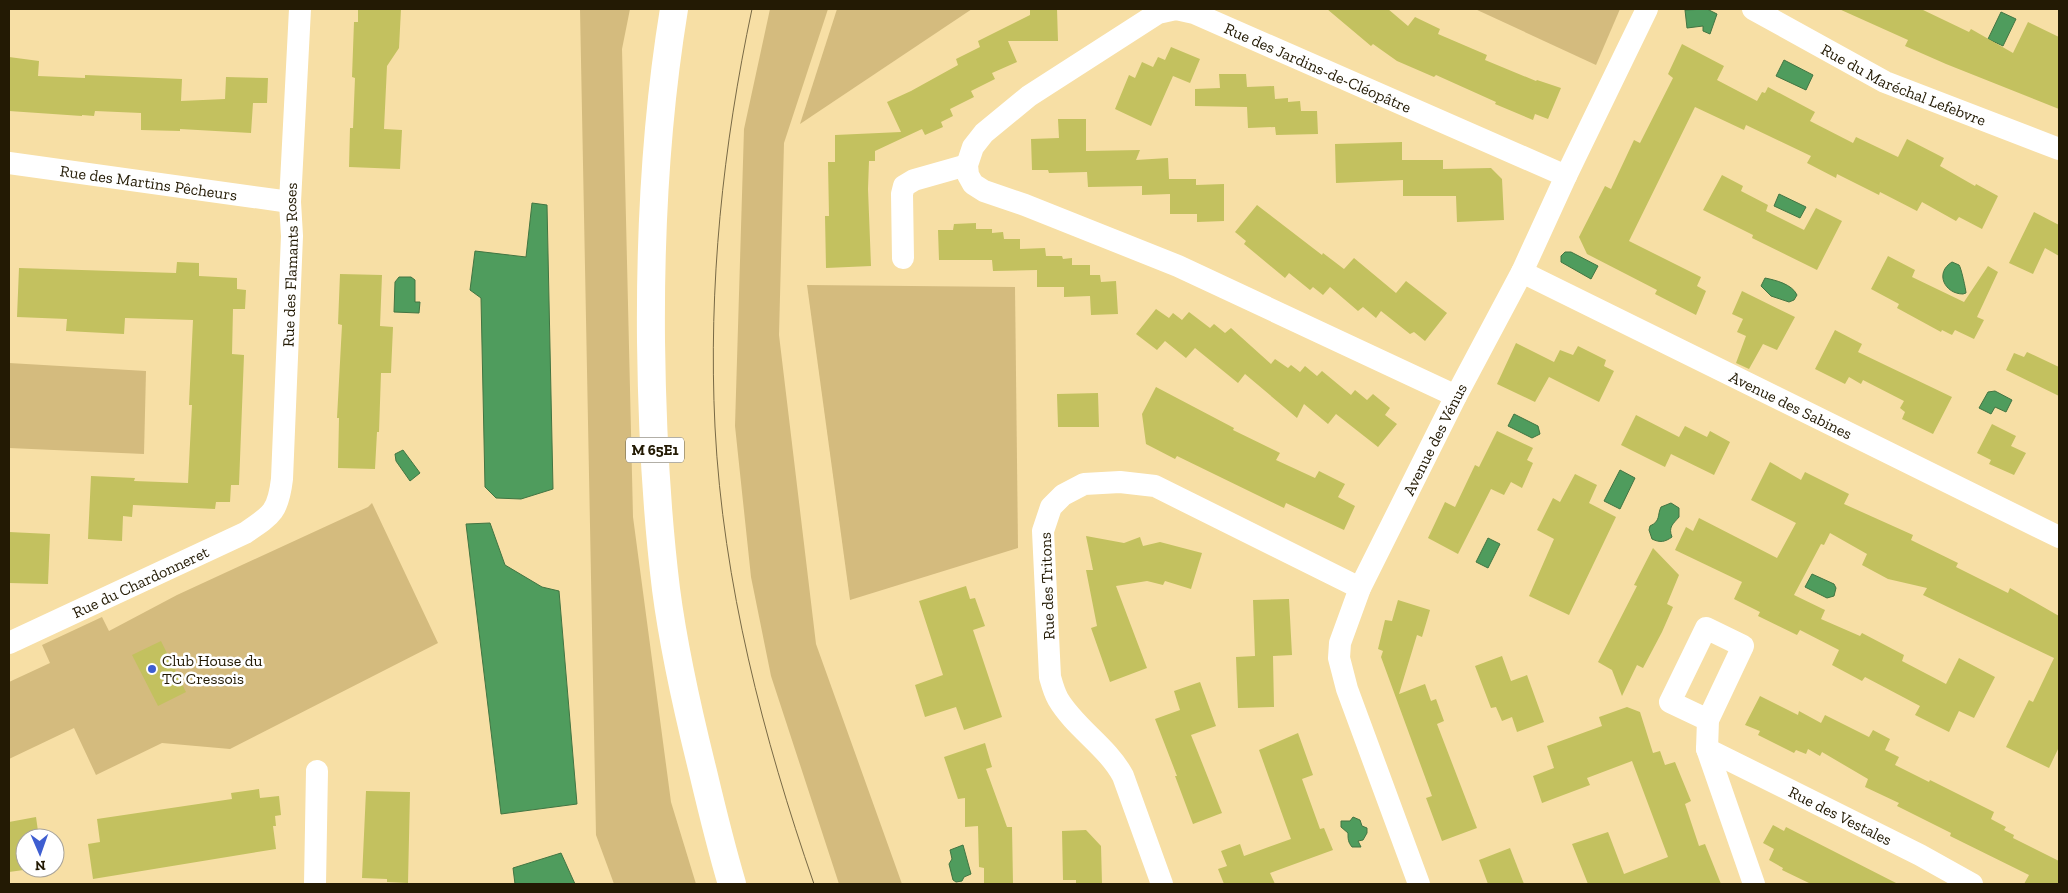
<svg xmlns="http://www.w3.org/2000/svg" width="2068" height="893" viewBox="0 0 2068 893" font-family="'Zilla Slab',serif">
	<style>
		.green { fill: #d4bb7e }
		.water { fill: #4f9c5d; stroke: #427542 }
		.building { fill: #c3c15f }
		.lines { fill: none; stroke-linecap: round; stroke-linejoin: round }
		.street { stroke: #fff; stroke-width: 22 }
		.primary { stroke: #fff; stroke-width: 28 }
		.tram { stroke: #786945; stroke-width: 1 }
		.poi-dot { fill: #3e5ed1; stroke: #fff; stroke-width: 2 }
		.labels { text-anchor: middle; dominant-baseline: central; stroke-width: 5; stroke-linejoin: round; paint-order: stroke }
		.shield { fill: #fff; stroke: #655f4f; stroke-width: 1 }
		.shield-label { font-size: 15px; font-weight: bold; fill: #231a04 }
		.street-label { font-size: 16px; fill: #231a04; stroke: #fff }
		.poi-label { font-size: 16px; fill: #231a04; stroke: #fff; text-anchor: start }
	</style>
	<rect width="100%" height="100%" fill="#f7dfa5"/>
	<g class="green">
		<polygon points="580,9 630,9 622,49 633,517 671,802 696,884 614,884 596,835"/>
		<polygon points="770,9 828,9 784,143 779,335 816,644 902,884 839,884 771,676 751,577 735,426 744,129"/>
		<polygon points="837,9 972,9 800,124"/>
		<polygon points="1475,9 1620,9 1596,65"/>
		<polygon points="807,285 1015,287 1018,548 850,600"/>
		<polygon points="9,363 146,371 144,454 9,448"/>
		<polygon points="372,503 438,643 230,749 162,743 96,775 74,728 9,759 9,682 50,663 42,645 102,617 109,631 177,595 368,507"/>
	</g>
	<g class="water">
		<polygon points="1707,9 1717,14 1710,34 1703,31 1703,26 1687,28 1685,10"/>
		<polygon points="2001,12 2016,19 2003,46 1988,39"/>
		<polygon points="1784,60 1813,75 1806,90 1776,76"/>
		<polygon points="1779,194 1806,207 1800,218 1774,206"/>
		<polygon points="532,203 547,205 553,489 521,499 496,498 485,487 481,298 470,290 475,251 526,257"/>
		<polygon points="1565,252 1571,252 1598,266 1591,279 1561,262 1561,256"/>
		<path d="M1952,262l7,3c2,2 7,25 7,28l-3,1c-18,0 -29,-21 -11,-32z"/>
		<polygon points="399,277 411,277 415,280 415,302 420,302 419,313 394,312 395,282"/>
		<path d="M1765,278c10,2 27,6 32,17l-3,5 -5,2 -18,-6 -10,-10z"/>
		<polygon points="1995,391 2012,400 2006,412 1995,407 1991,414 1979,408 1988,392"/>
		<polygon points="1514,414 1538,426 1540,434 1532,438 1508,426"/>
		<polygon points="403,450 420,473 410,481 396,461 395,454"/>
		<polygon points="1620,470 1635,478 1620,509 1604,501"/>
		<path d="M1671,503l8,5v9c-6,7 -11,10 -7,20 -7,5 -12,6 -20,2l-3,-9 1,-4c11,-5 7,-11 11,-19z"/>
		<polygon points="490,523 505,565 542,587 559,591 577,804 501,814 466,524"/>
		<polygon points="1488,538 1500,544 1488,568 1476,562"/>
		<polygon points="1812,574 1834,584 1836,588 1834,596 1827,598 1805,587"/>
		<path d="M1353,817l7,3 2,6 5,2v5l-4,7 -5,1 3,6h-9c-4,-5 -4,-8 -4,-14l-7,-6v-6h9z"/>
		<polygon points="963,845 971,874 964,877 962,881 956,882 953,880 949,864 952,859 950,850"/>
		<polygon points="561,853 575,884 515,884 513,868"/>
	</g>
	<g class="building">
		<polygon points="358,9 401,9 399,48 387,66 384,129 402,130 400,169 349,167 350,128 353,128 355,78 352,77 354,22 358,22"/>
		<polygon points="1030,9 1057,9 1058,41 1008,41 1017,62 992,73 995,79 971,91 974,97 950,109 953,116 941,122 943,127 925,135 922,129 875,151 875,161 869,161 868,189 871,266 826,268 825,216 829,216 828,162 835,162 835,135 901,132 887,102 911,91 958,65 956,59 980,47 978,41 1030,15"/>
		<polygon points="1327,9 1388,9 1408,26 1415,17 1440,29 1438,34 1487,55 1485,60 1536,81 1537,80 1561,88 1548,119 1535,114 1533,120 1495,104 1496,102 1436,75 1434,77 1397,61 1373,44 1371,46"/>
		<polygon points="1839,9 1921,9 1969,32 1971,29 2013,53 2028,22 2059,37 2059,109 1946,64 1905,46 1908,40"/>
		<polygon points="1682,44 1724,66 1717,80 1757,101 1762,92 1765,93 1768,87 1815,112 1810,121 1853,143 1856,137 1898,157 1907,139 1944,158 1940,166 1975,186 1976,184 1998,196 1982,229 1959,217 1956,221 1922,202 1917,211 1880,192 1879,195 1837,174 1836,178 1807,163 1811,156 1746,125 1744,130 1695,107 1629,241 1701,277 1697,286 1706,291 1696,315 1655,294 1657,290 1587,254 1579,237 1605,186 1611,189 1634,140 1640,143 1673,78 1668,74"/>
		<polygon points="1171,47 1200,59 1190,83 1173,76 1151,126 1115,109 1129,75 1135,78 1142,62 1153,67 1158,57 1165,60"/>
		<polygon points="9,57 39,61 38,76 85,78 85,75 182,79 181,101 225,99 226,77 268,78 267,103 253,103 251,133 180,129 180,131 141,130 141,113 95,111 94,116 82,115 82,116 9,111"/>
		<polygon points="1219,74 1246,74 1247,87 1274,86 1275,99 1288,98 1288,102 1300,101 1301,111 1317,111 1318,134 1276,135 1275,127 1248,128 1247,107 1195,106 1195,89 1220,88"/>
		<polygon points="1058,119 1086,119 1086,151 1140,150 1136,160 1168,158 1169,179 1196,179 1196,185 1224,184 1224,221 1197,222 1197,214 1170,214 1170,194 1142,195 1142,186 1088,187 1087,172 1049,173 1048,170 1032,170 1031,139 1059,138"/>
		<polygon points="1402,142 1402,160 1443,160 1443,169 1491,168 1502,179 1504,220 1457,222 1456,196 1403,196 1403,180 1336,183 1335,144"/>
		<polygon points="1722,175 1743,186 1741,191 1768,205 1766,211 1804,230 1816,208 1842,221 1817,270 1752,238 1753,235 1703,210"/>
		<polygon points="1257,205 1322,255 1323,253 1344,269 1354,258 1396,293 1406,281 1447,313 1425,341 1414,332 1410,334 1381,311 1376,318 1363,307 1358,311 1330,287 1323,295 1313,287 1310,290 1289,273 1285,278 1244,244 1246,241 1235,232"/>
		<polygon points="2034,212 2059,225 2059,256 2045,248 2033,274 2009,263"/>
		<polygon points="976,223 976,229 992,229 992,233 1003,232 1004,239 1020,239 1020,249 1045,248 1046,256 1062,256 1063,259 1072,258 1072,265 1090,265 1090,275 1100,275 1101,282 1116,281 1118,314 1091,315 1090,296 1064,297 1064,287 1037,287 1037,270 993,271 992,260 939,260 938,230 953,230 954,224"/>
		<polygon points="1888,256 1915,270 1912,277 1964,302 1988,266 1998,272 1977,317 1984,320 1974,339 1955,330 1952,335 1942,330 1941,332 1897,308 1899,304 1871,289"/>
		<polygon points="177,262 199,263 199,276 237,278 237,289 246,290 245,309 233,309 232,354 244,355 239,485 231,485 230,502 216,502 215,509 133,505 132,517 123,516 122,541 88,539 91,476 135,478 134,481 188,483 192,405 189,405 193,320 125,318 124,334 66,331 67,319 17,317 19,268 176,273"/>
		<polygon points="340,274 382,275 380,326 393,327 391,373 381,373 379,432 377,432 375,469 338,468 339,418 337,418 342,325 338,324"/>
		<polygon points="1742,291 1795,317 1777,350 1763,344 1749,369 1736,363 1746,336 1737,332 1743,319 1732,314"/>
		<polygon points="1156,309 1169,318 1173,313 1182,320 1189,312 1210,328 1214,324 1225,333 1231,328 1271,364 1275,359 1288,368 1291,365 1300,372 1305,366 1317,376 1322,371 1351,395 1355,390 1367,400 1373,394 1390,408 1385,415 1397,424 1378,447 1336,414 1328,424 1304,404 1297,418 1245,374 1238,383 1195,348 1186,358 1165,341 1157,350 1136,334"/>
		<polygon points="1835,330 1862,344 1858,352 1952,397 1933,434 1902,419 1905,412 1900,408 1904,401 1863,380 1861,384 1849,377 1845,384 1815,369"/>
		<polygon points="1516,343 1554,362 1560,350 1573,355 1578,346 1606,360 1604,366 1614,371 1599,402 1549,377 1535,402 1497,384"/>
		<polygon points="2027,352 2059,367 2059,396 2006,370 2014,353 2024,357"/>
		<polygon points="1156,387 1234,428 1233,430 1280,453 1276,460 1315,478 1319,471 1345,484 1338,497 1355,506 1344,530 1286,503 1284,508 1177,456 1175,459 1146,444 1142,414"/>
		<polygon points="1098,393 1099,427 1058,427 1057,394"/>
		<polygon points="1636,415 1679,437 1685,426 1707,437 1710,431 1730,442 1714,475 1671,454 1665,467 1621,445"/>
		<polygon points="1992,424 2016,436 2011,446 2026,453 2014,475 1989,464 1991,460 1977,453"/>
		<polygon points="1497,431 1533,448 1527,460 1533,463 1522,488 1511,482 1504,495 1491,489 1458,554 1428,538 1445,502 1455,507 1475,465 1479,467"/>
		<polygon points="1770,462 1801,480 1805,472 1849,494 1844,504 1913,535 1911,540 1958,563 1956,567 2008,593 2010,588 2059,616 2059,747 2049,768 2006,747 2029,700 2033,702 2054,658 1923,595 1927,588 1888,579 1862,565 1867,554 1830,533 1824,545 1821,544 1794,595 1825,610 1821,619 1860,636 1862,633 1904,655 1902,661 1946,684 1959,658 1995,677 1974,718 1959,711 1949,732 1915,715 1920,706 1865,677 1862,681 1832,665 1839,650 1800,630 1797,635 1758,616 1760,612 1734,599 1742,582 1675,550 1686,527 1693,531 1699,518 1777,558 1796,523 1751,500"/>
		<polygon points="1575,474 1597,485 1589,503 1616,517 1569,615 1529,596 1554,539 1537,530 1553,498 1560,502"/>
		<polygon points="9,532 50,534 48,584 9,583"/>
		<polygon points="1086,536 1124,543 1140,537 1143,546 1160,542 1202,553 1191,589 1165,581 1163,585 1147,581 1116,586 1147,668 1110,682 1091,628 1097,626 1086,570 1093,570"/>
		<polygon points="1653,548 1679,575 1667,604 1673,607 1662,632 1643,668 1637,665 1622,696 1612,670 1598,662 1637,586 1634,585"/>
		<polygon points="966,586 970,599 975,598 985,626 973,630 1002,717 964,730 956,707 925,717 915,685 943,675 919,601"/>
		<polygon points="1289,599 1292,655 1273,656 1274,707 1238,708 1236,657 1255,656 1253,600"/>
		<polygon points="1398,600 1430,610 1422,637 1417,635 1399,694 1425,684 1431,701 1436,699 1444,721 1437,724 1477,828 1442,841 1426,798 1432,796 1381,657 1383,651 1378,649 1385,620 1392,621"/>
		<polygon points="161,641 186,692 158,706 132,655"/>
		<polygon points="1502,656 1511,681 1527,675 1544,722 1517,732 1512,717 1502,721 1496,707 1491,708 1475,666"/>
		<polygon points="1200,682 1216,726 1191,735 1222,813 1193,824 1175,776 1177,776 1155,719 1180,710 1174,691"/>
		<polygon points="1760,696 1798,715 1799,711 1821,723 1825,715 1869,737 1873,730 1890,739 1885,750 1899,757 1895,765 1929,782 1930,780 1994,812 1991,819 2006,827 2004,830 2014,835 2013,838 2059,861 2059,884 2024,884 2029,875 1950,836 1951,833 1897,806 1899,803 1865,787 1868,779 1822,752 1820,756 1808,749 1806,754 1796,750 1794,753 1758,735 1760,731 1745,725"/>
		<polygon points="1627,707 1640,712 1653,753 1660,751 1665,765 1675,762 1691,801 1685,804 1699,846 1705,844 1721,884 1588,884 1572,844 1608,832 1624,874 1668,857 1632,761 1587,778 1590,785 1542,803 1533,776 1554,768 1547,746 1602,726 1599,717"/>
		<polygon points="1298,733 1313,775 1302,779 1320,829 1324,828 1333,850 1270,873 1275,884 1224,884 1218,869 1227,866 1221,851 1240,844 1244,856 1291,839 1259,750"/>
		<polygon points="985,743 992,767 986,769 1007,827 1012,827 1013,884 984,884 984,868 979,867 978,826 965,827 965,798 958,799 944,757"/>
		<polygon points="259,789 260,798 279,796 281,815 275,816 276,826 273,826 276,849 93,879 88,844 100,842 97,819 232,799 231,793"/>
		<polygon points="366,791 410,792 408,883 387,882 387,879 362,878"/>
		<polygon points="36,817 39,838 25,838 25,868 38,868 9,872 9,822"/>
		<polygon points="1773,825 1784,831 1786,827 1898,884 1811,884 1782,870 1783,868 1769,860 1774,849 1763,843"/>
		<polygon points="1086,830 1101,846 1102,884 1076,884 1076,880 1063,880 1062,831"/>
		<polygon points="1510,848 1524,884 1488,884 1479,860"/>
	</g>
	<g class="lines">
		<g class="street">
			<path id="s1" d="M1753,9l132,73 174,67"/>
			<path id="s2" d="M9,163l281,39"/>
			<polyline points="903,258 902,194 904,186 914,180 967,165"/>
			<path id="s3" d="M1522,272l537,265"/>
			<path id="s4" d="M1456,396l-278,-130 -153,-61 -41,-14 -11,-7 -5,-9 -1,-10 6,-18 11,-14 45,-37 129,-83 18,-4 18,4 372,163"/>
			<path id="s5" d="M9,643l236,-110c27,-18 33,-21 37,-54l10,-243 -2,-34 10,-193"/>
			<polyline points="1708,720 1670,702 1706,628 1743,646 1708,720 1707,749 1754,884"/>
			<path id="s6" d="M1707,749l213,106 52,29"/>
			<polyline points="315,884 317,771"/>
			<path d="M1162,884l-39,-108c-16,-30 -48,-48 -65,-77 -4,-7 -6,-15 -8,-22l-7,-146 8,-24 12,-12 21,-11 36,-2 35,4 205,102"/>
			<path id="s7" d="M1419,884l-72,-195 -8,-31 1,-15 20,-55 96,-192 66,-124 44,-96 81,-167"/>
		</g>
		<path class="primary" d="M674,9c-18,110 -24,221 -23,332 1,83 5,166 15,248 8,62 22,123 37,183 9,38 18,75 29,112"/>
		<path class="tram" d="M752,9c-29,137 -44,277 -37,418 8,156 48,310 99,457"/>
	</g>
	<circle class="poi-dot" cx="152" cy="669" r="5"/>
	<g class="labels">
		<rect class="shield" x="626" y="437.5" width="58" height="25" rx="4"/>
		<g class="shield-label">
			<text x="655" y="450">M 65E1</text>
		</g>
		<g class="street-label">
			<text stroke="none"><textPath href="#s4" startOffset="969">Rue des Jardins-de-Cléopâtre</textPath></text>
			<text stroke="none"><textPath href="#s1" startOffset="169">Rue du Maréchal Lefebvre</textPath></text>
			<text stroke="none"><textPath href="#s2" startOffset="141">Rue des Martins Pêcheurs</textPath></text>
			<text stroke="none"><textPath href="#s5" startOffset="544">Rue des Flamants Roses</textPath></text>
			<text stroke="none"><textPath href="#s3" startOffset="300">Avenue des Sabines</textPath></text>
			<text stroke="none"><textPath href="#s7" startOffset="480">Avenue des Vénus</textPath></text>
			<text stroke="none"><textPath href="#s5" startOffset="145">Rue du Chardonneret</textPath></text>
			<text transform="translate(1047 586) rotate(-92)">Rue des Tritons</text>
			<text stroke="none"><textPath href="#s6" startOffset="149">Rue des Vestales</textPath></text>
		</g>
		<g class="poi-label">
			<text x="162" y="660">Club House du<tspan x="162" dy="18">TC Cressois</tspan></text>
		</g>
	</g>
	<rect width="2068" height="893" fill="none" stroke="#231a04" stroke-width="20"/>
	<g transform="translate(40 853) rotate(178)"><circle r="24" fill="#ffffff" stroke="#a7a39b"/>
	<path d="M0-4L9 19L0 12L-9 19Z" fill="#3e5ed1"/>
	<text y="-8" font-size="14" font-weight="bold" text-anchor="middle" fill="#231a04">N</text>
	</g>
</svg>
